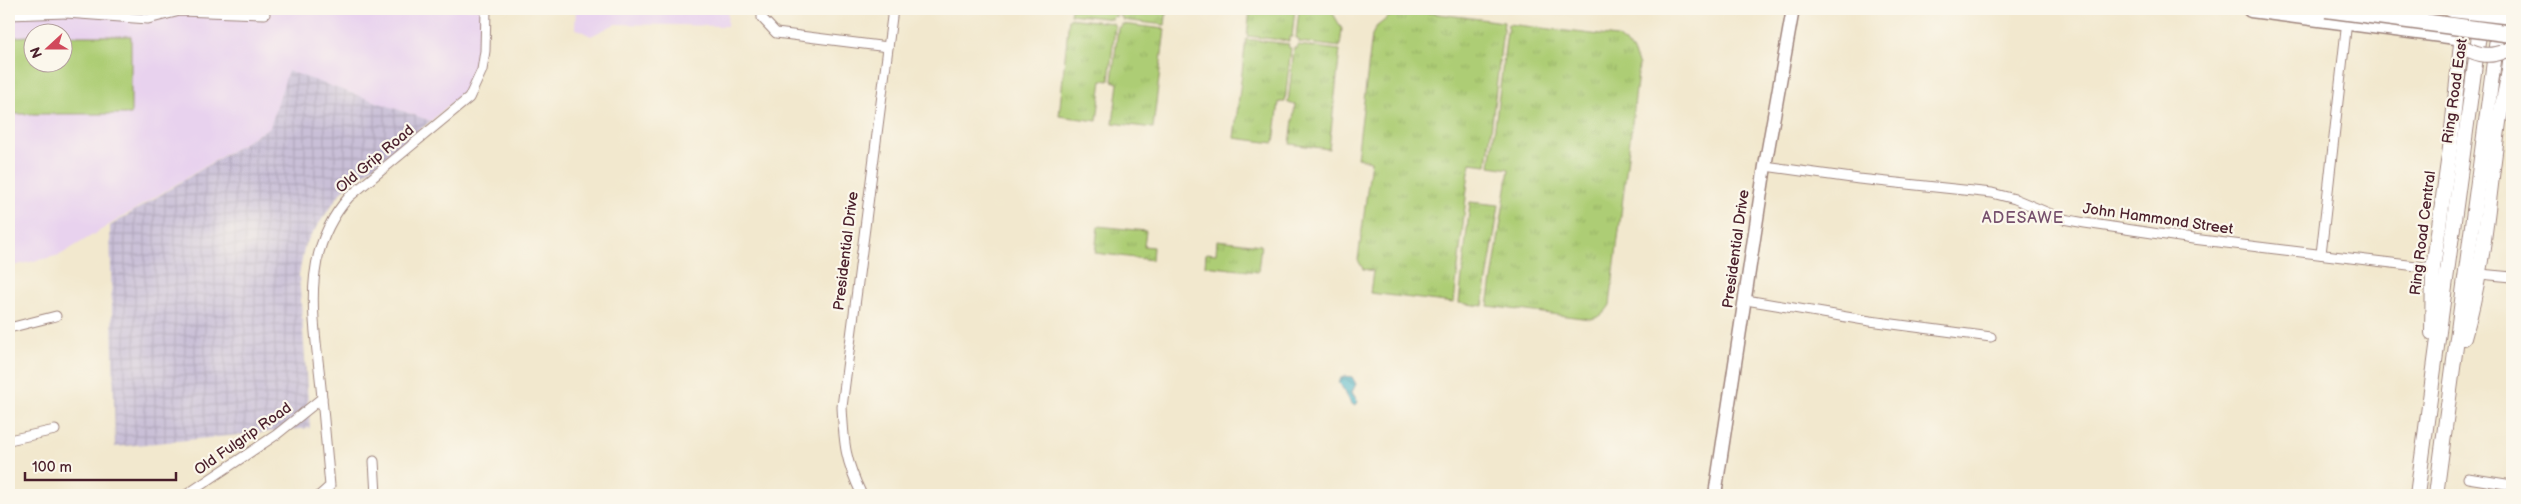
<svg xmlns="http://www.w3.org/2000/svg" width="2521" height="504" viewBox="0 0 2521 504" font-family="'Balsamiq Sans',sans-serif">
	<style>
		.built { fill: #e8d2ee; fill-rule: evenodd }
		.industrial { fill: url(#industrial-grid) }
		.grass { fill: url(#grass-tufts); stroke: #7c7650 }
		.pitch { fill: #adcd75; stroke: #7c7650 }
		.water { fill: url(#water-waves); stroke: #486878 }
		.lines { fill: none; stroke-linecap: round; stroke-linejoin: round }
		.street-casing { stroke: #9e847c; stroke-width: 11 }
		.secondary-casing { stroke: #9e847c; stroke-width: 15 }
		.primary-casing { stroke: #9e847c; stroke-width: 16 }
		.highway-casing { stroke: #9e847c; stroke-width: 19 }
		.street { stroke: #fff; stroke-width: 9 }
		.secondary { stroke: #fff; stroke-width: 12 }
		.primary { stroke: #fff; stroke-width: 14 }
		.highway { stroke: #fff; stroke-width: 16 }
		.primary-bridge-casing { stroke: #9e847c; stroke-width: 16; stroke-linecap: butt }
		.highway-bridge-casing { stroke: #9e847c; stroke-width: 19; stroke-linecap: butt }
		.primary-bridge { stroke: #fff; stroke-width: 14 }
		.highway-bridge { stroke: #fff; stroke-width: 16 }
		.labels { text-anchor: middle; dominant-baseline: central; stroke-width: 4.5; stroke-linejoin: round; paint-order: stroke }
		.street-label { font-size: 15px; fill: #4a1f2b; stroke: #fbf7ec }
		.neighbourhood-label { font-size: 16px; letter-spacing: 1px; fill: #77516d; stroke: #fbf7ec }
	</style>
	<defs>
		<pattern id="industrial-grid" width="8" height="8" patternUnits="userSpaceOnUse" patternTransform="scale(1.25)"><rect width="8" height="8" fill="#c9bfd7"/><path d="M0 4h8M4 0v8" fill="none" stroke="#aea4b9"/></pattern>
		<pattern id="grass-tufts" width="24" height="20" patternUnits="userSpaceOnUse" patternTransform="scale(1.25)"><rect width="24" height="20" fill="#adcd75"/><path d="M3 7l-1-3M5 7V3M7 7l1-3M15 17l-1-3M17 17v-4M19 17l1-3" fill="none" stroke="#96b065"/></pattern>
		<pattern id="water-waves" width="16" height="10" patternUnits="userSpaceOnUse" patternTransform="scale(1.25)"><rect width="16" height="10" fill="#47b2c4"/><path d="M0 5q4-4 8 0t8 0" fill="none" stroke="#3d909f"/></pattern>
	</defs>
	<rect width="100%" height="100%" fill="#fbf7ec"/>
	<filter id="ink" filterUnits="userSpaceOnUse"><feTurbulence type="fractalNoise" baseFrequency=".02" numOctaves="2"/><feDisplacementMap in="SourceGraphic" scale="10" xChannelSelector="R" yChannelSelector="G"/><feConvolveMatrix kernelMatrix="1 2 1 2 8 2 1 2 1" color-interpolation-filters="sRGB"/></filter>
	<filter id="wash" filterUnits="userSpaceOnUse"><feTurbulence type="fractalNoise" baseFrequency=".0096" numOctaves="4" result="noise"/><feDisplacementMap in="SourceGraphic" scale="20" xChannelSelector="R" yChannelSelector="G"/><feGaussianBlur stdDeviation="1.12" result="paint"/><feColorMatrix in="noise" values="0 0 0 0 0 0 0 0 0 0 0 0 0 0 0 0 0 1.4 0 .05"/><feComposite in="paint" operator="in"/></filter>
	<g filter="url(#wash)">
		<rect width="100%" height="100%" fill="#f2e8ce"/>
		<g class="built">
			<path d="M9,9h474l-1,43 -8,30 -43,39 -142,-49 -19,55 -210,128 -51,12zM32,32h30v30h-30z"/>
			<polygon points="576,9 728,9 727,26 615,24 591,36 575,28"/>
		</g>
		<polygon class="industrial" points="288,71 431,121 341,192 305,244 299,275 310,428 115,447 110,226 270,127"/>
		<g class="grass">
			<polygon points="1071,9 1117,9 1116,17 1113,16 1112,19 1070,14"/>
			<polygon points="1120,9 1167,9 1165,25 1122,20 1123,17 1119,17"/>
			<polygon points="1250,9 1295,9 1292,37 1289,37 1289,41 1247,36"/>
			<polygon points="1299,9 1331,10 1342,29 1340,47 1299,42 1299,39 1296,38"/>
			<polygon points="1399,9 1504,22 1487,165 1470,163 1454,303 1370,293 1373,271 1363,269 1358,260 1371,161 1357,158 1372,35 1376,27"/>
			<polygon points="1069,18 1113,23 1115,27 1109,81 1102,80 1097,121 1059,116"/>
			<polygon points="1122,24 1165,29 1153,128 1113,123 1118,83 1112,81 1118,27 1121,27"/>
			<path d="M1508,24l109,13 15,12 7,16 -29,240c-6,9 -9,12 -20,14l-102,-13 21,-137 -19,-3z"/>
			<polygon points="1246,39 1289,44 1288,47 1291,48 1285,102 1279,102 1274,143 1234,138"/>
			<polygon points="1298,45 1340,50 1329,149 1290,144 1295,104 1288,103 1294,48 1297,48"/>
			<polygon points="1470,202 1499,205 1483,306 1459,303"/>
			<polygon points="1098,226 1146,231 1144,246 1153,247 1152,260 1095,253"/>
			<polygon points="1217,240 1261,245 1258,272 1205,266 1206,253 1216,254"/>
		</g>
		<polygon class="pitch" points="32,36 32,62 62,62 63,36 131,36 131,114 11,114 10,37"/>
		<polygon class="water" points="1345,376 1352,377 1356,384 1352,392 1358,402 1355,406 1351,403 1339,382 1341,378"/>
	</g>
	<g filter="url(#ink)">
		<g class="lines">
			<g class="street-casing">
				<g id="street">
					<polyline points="64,9 66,13 148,19 180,11 265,14"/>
					<polyline points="762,9 762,18 776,33 888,47"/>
					<polyline points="9,15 66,13"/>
					<polyline points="1765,166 1859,179 1992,193 2015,199 2063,219 2085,223 2193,239 2433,268"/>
					<polyline points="2321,254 2347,21"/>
					<polyline points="2480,274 2512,277"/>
					<polyline points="1746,300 1870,321 1991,337"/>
					<polyline points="9,328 56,316"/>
					<polyline points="9,440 55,430"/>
					<polyline points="374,461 376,495"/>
					<polyline points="2468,478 2512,485"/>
					<path d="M186,495l90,-60 46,-37c-6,-72 -26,-141 27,-201l120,-99 13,-28 3,-19 1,-42"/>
					<polyline points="320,495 330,486 322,398"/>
					<path d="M862,495c-17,-35 -18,-50 -20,-88l51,-398"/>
				</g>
			</g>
			<g class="secondary-casing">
				<polyline id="secondary" points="1715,495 1765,166 1793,9"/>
			</g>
			<g class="primary-casing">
				<g id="primary">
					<polyline points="2432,333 2433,268 2450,148 2461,44"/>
					<path d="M2464,338c20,-68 24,-138 34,-208 3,-28 13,-55 13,-83"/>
					<polyline points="2417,495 2481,20"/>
					<polyline points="2436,495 2501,9"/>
				</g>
			</g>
			<g class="highway-casing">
				<polyline id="highway" points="2251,9 2456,36"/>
			</g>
			<use href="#street" class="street"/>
			<use href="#secondary" class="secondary"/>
			<use href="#primary" class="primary"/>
			<use href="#highway" class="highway"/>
			<g class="primary-bridge-casing">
				<path id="primary-bridge" d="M2465,48c15,8 25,9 40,3"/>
			</g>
			<g class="highway-bridge-casing">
				<g id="highway-bridge">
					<polyline points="2326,9 2512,34"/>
					<polyline points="2452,9 2512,16"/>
				</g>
			</g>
			<use href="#primary-bridge" class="primary-bridge"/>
			<use href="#highway-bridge" class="highway-bridge"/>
		</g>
	</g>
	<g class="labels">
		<g class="street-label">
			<text transform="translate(2455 91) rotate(-82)">Ring Road East</text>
			<text transform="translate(375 159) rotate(-40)">Old Grip Road</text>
			<text transform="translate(2158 219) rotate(8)">John Hammond Street</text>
			<text transform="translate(2423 233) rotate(-83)">Ring Road Central</text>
			<text transform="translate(1736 249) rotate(-82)">Presidential Drive</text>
			<text transform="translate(846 251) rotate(-83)">Presidential Drive</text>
			<text transform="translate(243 439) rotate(-35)">Old Fulgrip Road</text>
		</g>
		<g class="neighbourhood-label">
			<text x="2023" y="218">ADESAWE</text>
		</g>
	</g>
	<rect width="2521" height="504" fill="none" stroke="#fbf7ec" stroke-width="30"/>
	<g transform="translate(48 48) rotate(249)"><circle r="24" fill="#fbf7ec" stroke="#b4a19f"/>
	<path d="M0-4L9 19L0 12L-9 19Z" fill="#d1495b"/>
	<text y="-8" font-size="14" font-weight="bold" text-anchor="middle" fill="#4a1f2b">N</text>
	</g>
	<path d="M25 472v8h151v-8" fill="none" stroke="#4a1f2b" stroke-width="2.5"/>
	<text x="32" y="472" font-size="15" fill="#4a1f2b" stroke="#fbf7ec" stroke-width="4" paint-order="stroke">100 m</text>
</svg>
